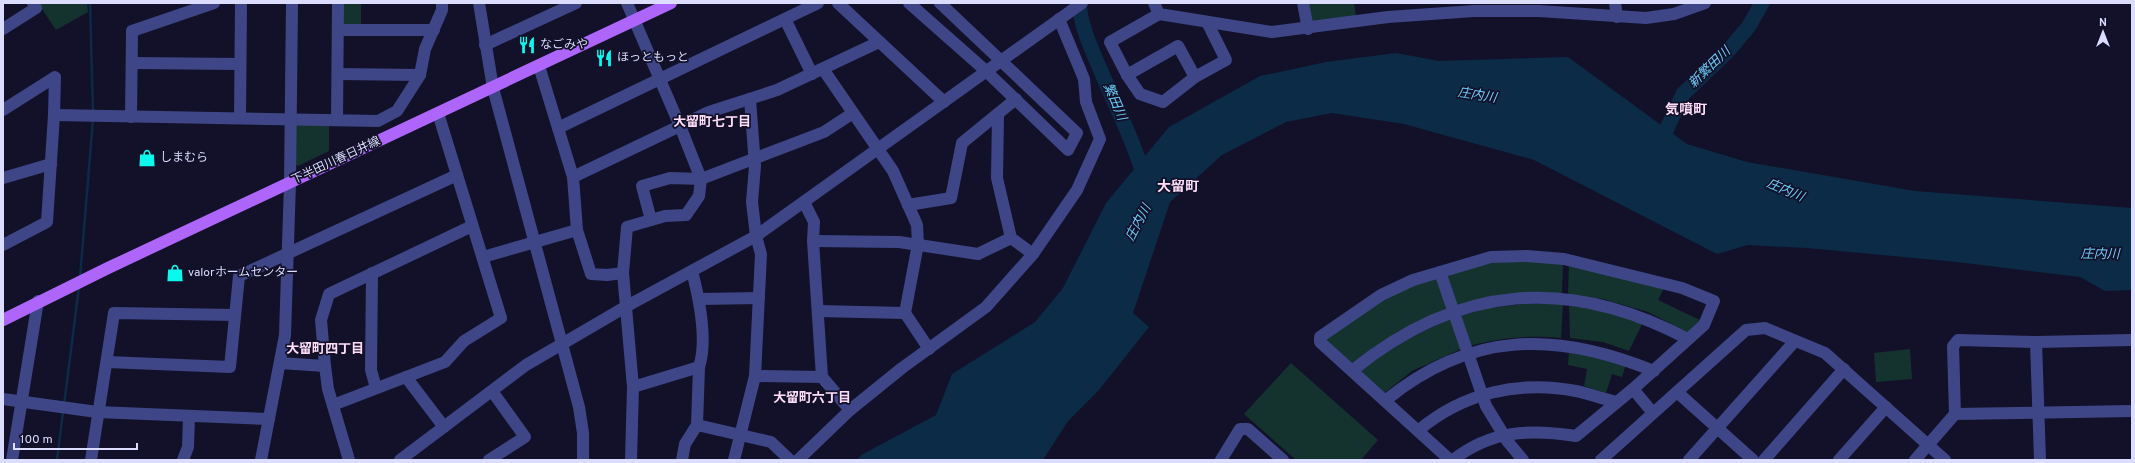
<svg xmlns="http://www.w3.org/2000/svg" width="2135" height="463" viewBox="0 0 2135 463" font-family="Overpass,'Noto Sans JP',sans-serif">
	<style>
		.green { fill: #14332e }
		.water { fill: #0c2b47 }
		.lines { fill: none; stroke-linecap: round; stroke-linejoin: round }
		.stream { stroke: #0c2b47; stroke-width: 2.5 }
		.river { stroke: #0c2b47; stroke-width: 15 }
		.minor { stroke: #3e4687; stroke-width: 12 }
		.major { stroke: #ad65fb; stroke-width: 12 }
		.labels { text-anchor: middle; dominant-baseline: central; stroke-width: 3.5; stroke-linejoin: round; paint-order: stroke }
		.poi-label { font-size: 12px; fill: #dbdcfe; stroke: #121129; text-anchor: start }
		.street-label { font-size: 12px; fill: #dbdcfe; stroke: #121129 }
		.water-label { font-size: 13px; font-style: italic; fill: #6ccefb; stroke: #121129 }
		.neighbourhood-label { font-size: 13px; font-weight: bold; fill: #feddf7; stroke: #121129 }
		.quarter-label { font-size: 14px; font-weight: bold; fill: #feddf7; stroke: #121129 }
	</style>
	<rect width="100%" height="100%" fill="#121129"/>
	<g class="green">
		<polygon points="38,3 87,3 88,12 56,30"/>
		<polygon points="341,3 361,3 361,26 343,26"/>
		<polygon points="1304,3 1354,3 1356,17 1313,24"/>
		<polygon points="298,124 329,124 329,151 298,166 295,164 295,126"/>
		<polygon points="1509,260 1563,262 1562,295 1456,305 1447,276 1471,267"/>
		<polygon points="1569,264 1665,286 1658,300 1702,321 1689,333 1648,312 1603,299 1568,295"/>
		<polygon points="1437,277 1448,309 1397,332 1351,364 1323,340 1404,286"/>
		<path d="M1525,304h38l-2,34c-35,-3 -58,0 -92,8l-10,-30 30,-8z"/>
		<polygon points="1569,305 1611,313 1642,324 1629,351 1603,342 1570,338"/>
		<polygon points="1451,318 1461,349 1412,371 1383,394 1358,372 1385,350"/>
		<polygon points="1910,349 1912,379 1876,382 1874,353"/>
		<polygon points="1569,351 1626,364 1622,377 1612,374 1606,393 1584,386 1587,369 1568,365"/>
		<polygon points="1291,363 1378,440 1361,460 1296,460 1244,414"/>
	</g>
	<polygon class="water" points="1396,53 1439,61 1568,57 1687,144 1747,162 1915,191 2132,208 2132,290 2105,291 2080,277 1957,262 1807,248 1748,245 1717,254 1534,160 1404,124 1332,113 1286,122 1222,155 1170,202 1133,313 1149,327 1099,390 1068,421 1043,460 856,460 863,454 936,415 952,374 1035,322 1063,288 1106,203 1169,127 1260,76 1326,62"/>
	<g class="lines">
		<g class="stream">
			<polyline points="90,3 93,112"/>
			<polyline points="80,278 93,119"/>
			<polyline points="64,405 79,287"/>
			<polyline points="57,460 63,412"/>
		</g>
		<g class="river">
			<path d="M1079,3c2,24 12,45 21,66 16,37 34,73 45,111"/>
			<polyline points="1663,137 1683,94 1729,50 1749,26 1762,3"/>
		</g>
		<g class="minor">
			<polyline points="479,3 493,88 579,407 583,433 583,460"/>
			<polyline points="627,3 680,126 701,179 699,196 686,215 665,216 627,227 623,273 633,387 631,460"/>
			<polyline points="838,3 944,102"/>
			<polyline points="909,3 986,71 1068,150 1077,133 940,3"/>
			<polyline points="1154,3 1159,14 1272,32 1388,17 1474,11 1539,11 1646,18 1674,14 1705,3"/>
			<polyline points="1303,3 1308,29"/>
			<polyline points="1615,3 1617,17"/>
			<polyline points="1159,14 1110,42 1127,75 1140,94 1163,102 1195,77 1226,60 1207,22"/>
			<polyline points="785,19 812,74"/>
			<polyline points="3,29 36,8 33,3"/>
			<polyline points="338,30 434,30"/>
			<polyline points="485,45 576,3"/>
			<polyline points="132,63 240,64"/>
			<polyline points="539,66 573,177 577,230 591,274 607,275 623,273"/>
			<polyline points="823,69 893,171 917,225 918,244 905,313 929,349"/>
			<polyline points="338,74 420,75"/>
			<polyline points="1127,75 1178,46 1195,77"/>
			<polyline points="3,110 55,77 54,115 47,222 3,245"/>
			<polyline points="54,115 378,121 397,111 420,75 425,49 442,10 442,3"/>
			<polyline points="998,115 997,178 1011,238 1033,254"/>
			<polyline points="131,117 132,31 214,3"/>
			<polyline points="240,118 241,3"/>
			<polyline points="337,120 338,3"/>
			<polyline points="558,128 818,3"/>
			<polyline points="573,177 709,112 777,90 879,42"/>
			<polyline points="3,178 51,164"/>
			<polyline points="804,202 814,222 813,241 822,377 850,410"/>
			<polyline points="908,205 951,198 962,143 1016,99"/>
			<polyline points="651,220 642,186 670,178 701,179 824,132 853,113"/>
			<polyline points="813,241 899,242 978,254 1011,238"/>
			<polyline points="483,257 577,230"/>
			<polyline points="1440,272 1486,406 1508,442 1523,460"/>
			<polyline points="372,273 371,370 376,388"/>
			<polyline points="699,299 759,298"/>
			<polyline points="818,311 905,313"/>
			<polyline points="2036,342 2040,460"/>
			<polyline points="107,362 230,367 239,276 457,175"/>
			<polyline points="280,363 325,366"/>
			<path d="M1353,370c106,-86 216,-94 335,-31"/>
			<polyline points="755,376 822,377"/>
			<polyline points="406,377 444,427"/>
			<polyline points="633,387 699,367"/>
			<polyline points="1633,389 1653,413"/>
			<polyline points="1677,392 1753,460"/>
			<polyline points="3,399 97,412 269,419"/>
			<path d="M1386,400c85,-69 170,-69 268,-29"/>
			<polyline points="333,405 445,362 464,341 501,318 438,113"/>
			<polyline points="1955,414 2132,411"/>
			<polyline points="697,425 771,442 790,460"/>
			<path d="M1419,430c44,-37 100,-50 157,-39 14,3 27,8 41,11"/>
			<polyline points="12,460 38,301"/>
			<polyline points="91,460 114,313 235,315"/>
			<polyline points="183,460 188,447 189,417"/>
			<polyline points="261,460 285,335 290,183 292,3"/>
			<polyline points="349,460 328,389 325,366 321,320 329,294 472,226"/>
			<polyline points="400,460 526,365 627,306 756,236 1082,3"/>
			<polyline points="489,460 525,437 492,391"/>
			<path d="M682,460l3,-16 12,-19 2,-58c9,-27 0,-69 -7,-96"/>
			<polyline points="734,460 755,376 761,254 756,236 752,202 755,166 750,99"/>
			<polyline points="798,460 850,410 902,368 986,307 1033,254 1077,190 1100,139 1086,102 1084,79 1059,19"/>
			<polyline points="1221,460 1240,429 1248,429 1283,460"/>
			<path d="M1450,460l-130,-118v-5l61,-42 32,-15 78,-23 36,-1 37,3 118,29 32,13 -10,24 -71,64 -57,47c-46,-7 -85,-6 -123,24"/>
			<polyline points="1601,460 1746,330 1765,328 1825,353 1945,460"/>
			<polyline points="1689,460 1795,341"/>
			<polyline points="1764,460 1844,369"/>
			<polyline points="1839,460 1886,407"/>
			<polyline points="1915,460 1955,414 1953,346 1958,340 2036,342 2132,340"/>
		</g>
		<polyline class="major" points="3,320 108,268 671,3"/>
	</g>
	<defs>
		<g id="restaurant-bare" transform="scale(1.38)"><path d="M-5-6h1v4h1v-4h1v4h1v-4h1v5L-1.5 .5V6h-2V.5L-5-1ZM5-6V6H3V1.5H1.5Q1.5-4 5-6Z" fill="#0cf8ed" stroke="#121129" stroke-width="2.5" paint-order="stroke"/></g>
		<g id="shop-bare" transform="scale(1.38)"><path d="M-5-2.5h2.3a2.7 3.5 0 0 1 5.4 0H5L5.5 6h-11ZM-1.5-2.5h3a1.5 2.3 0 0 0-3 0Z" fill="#0cf8ed" stroke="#121129" stroke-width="2.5" paint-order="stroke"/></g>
	</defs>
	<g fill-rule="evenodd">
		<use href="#restaurant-bare" x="527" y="45"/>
		<use href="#restaurant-bare" x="604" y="58"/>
		<use href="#shop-bare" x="147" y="158"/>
		<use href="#shop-bare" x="175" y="273"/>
	</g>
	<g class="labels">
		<g class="poi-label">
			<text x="540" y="45">なごみや</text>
			<text x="617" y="58">ほっともっと</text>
			<text x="160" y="158">しまむら</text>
			<text x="188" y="273">valorホームセンター</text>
		</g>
		<g class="street-label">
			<text transform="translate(336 161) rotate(-25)">下半田川春日井線</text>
		</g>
		<g class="water-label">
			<text transform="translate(1710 68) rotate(-44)">新繁田川</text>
			<text transform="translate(1477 96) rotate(9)">庄内川</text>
			<text transform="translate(1114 102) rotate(67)">繁田川</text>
			<text transform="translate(1785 191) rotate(23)">庄内川</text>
			<text transform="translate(1139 223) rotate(-62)">庄内川</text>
			<text transform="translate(2100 255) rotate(1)">庄内川</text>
		</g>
		<g class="neighbourhood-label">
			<text x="712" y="123">大留町七丁目</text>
			<text x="325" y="350">大留町四丁目</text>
			<text x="812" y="399">大留町六丁目</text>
		</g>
		<g class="quarter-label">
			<text x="1686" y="110">気噴町</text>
			<text x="1178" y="187">大留町</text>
		</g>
	</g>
	<rect width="2135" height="463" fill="none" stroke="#dbdcfe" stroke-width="8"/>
	<g transform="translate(2103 32)" stroke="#121129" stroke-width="3" paint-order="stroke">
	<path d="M0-3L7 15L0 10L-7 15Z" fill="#dbdcfe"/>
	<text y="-6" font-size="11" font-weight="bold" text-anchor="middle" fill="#dbdcfe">N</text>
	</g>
	<path d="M14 443v6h123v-6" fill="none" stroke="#dbdcfe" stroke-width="2"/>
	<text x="20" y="443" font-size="12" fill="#dbdcfe" stroke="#121129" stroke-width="3" paint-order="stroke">100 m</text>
</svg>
